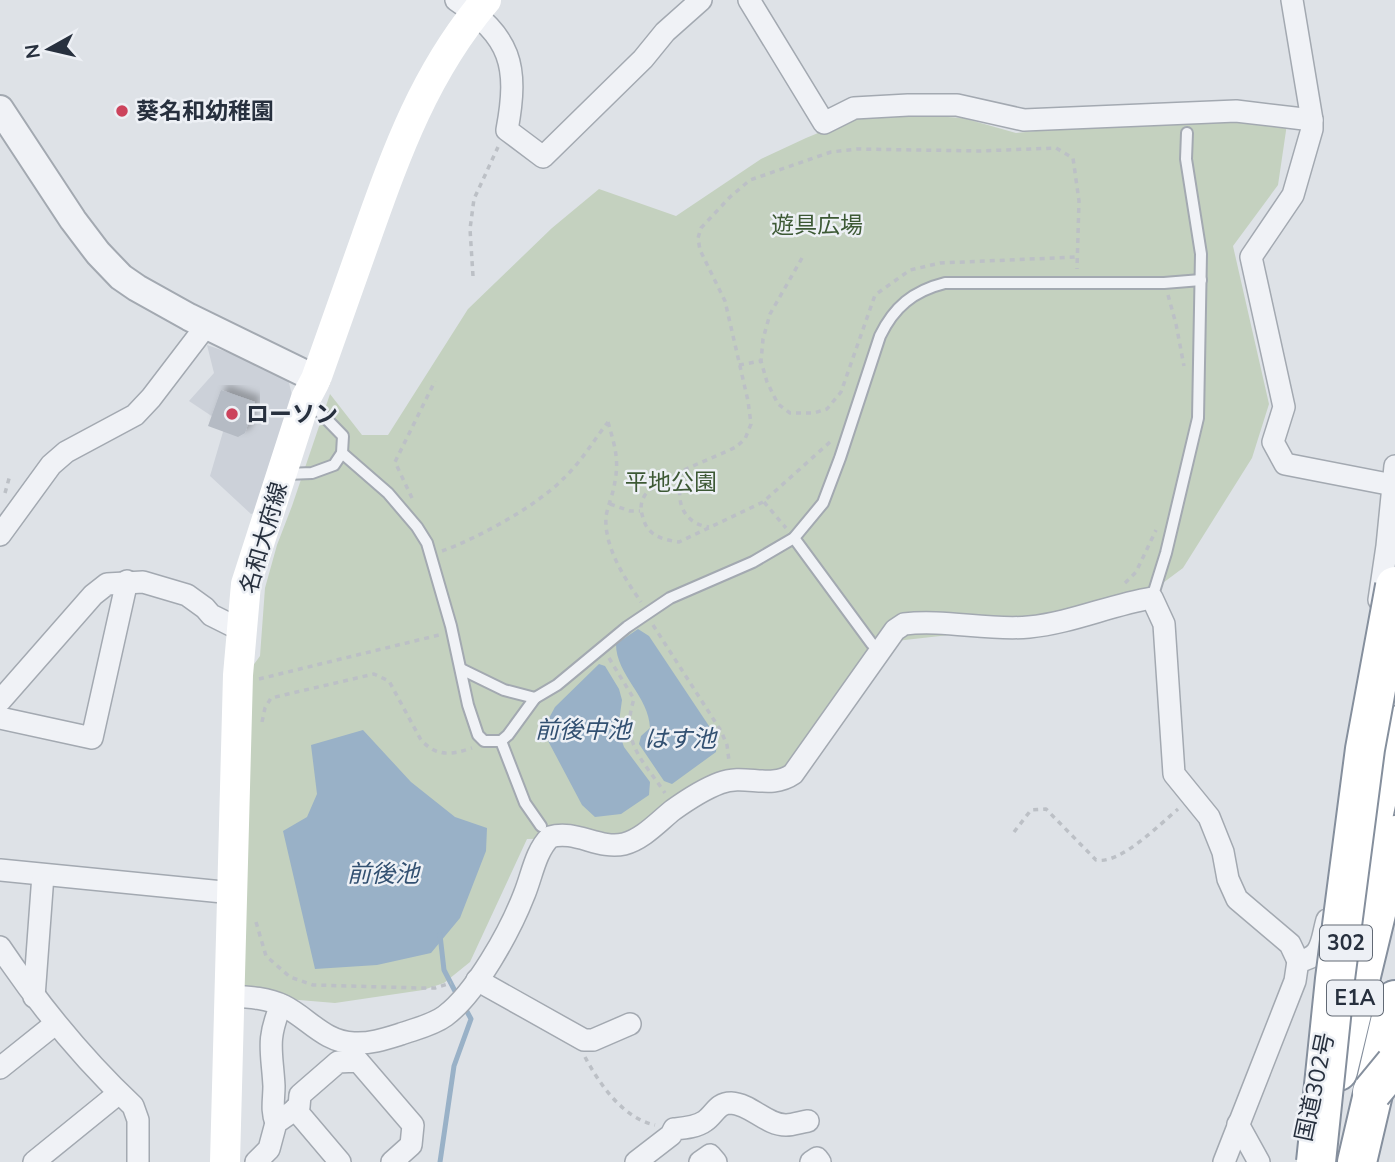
<svg xmlns="http://www.w3.org/2000/svg" width="1395" height="1162" viewBox="0 0 1395 1162" font-family="'Nunito Sans','Noto Sans JP',sans-serif">
	<style>
		.built { fill: #ccd1d9 }
		.green { fill: #c4d1bf }
		.water { fill: #99b1c7 }
		.lines { fill: none; stroke-linecap: round; stroke-linejoin: round }
		.stream { stroke: #99b1c7; stroke-width: 5 }
		.building { fill: #b5bbc4; filter: url(#shadow) }
		.service-casing { stroke: #a3a9b1; stroke-width: 14 }
		.minor-casing { stroke: #a3a9b1; stroke-width: 24 }
		.tertiary-casing { stroke: #a3a9b1; stroke-width: 30 }
		.trunk-casing { stroke: #858f9d; stroke-width: 38 }
		.motorway-casing { stroke: #858f9d; stroke-width: 42 }
		.path { stroke: #bcc0c6; stroke-width: 3.5; stroke-dasharray: 5 5; stroke-linecap: butt }
		.service { stroke: #f0f2f6; stroke-width: 10 }
		.minor { stroke: #f0f2f6; stroke-width: 21 }
		.tertiary { stroke: #f0f2f6; stroke-width: 26 }
		.secondary { stroke: #fff; stroke-width: 30 }
		.trunk { stroke: #fff; stroke-width: 35 }
		.motorway { stroke: #fff; stroke-width: 38 }
		.motorway-bridge-casing { stroke: #858f9d; stroke-width: 42; stroke-linecap: butt }
		.motorway-bridge { stroke: #fff; stroke-width: 38 }
		.poi-dot { fill: #cc435c; stroke: #edf0f5; stroke-width: 2.5 }
		.labels { text-anchor: middle; dominant-baseline: central; stroke-width: 5; stroke-linejoin: round; paint-order: stroke }
		.shield { fill: #edf0f5; stroke: #626a75; stroke-width: 2 }
		.shield-label { font-size: 21px; font-weight: bold; fill: #27303e }
		.poi-label { font-size: 23px; font-weight: bold; fill: #27303e; stroke: #edf0f5; text-anchor: start }
		.park-label { font-size: 23px; fill: #3d5935; stroke: #edf0f5 }
		.street-label { font-size: 23px; fill: #27303e; stroke: #edf0f5 }
		.water-label { font-size: 24px; font-style: italic; fill: #325071; stroke: #edf0f5 }
	</style>
	<defs>
		<filter id="shadow"><feDropShadow dx="6" dy="-6" stdDeviation="3.5" flood-color="#0004"/></filter>
	</defs>
	<rect width="100%" height="100%" fill="#dee2e7"/>
	<polygon class="built" points="207,345 244,358 288,379 294,403 259,511 251,514 210,476 225,425 189,401 214,373"/>
	<polygon class="green" points="902,114 963,118 1016,133 1134,121 1287,124 1278,185 1233,246 1269,404 1252,458 1183,568 1144,597 1064,622 887,642 808,750 771,777 718,789 636,837 527,839 470,962 444,983 423,990 335,1003 238,995 246,675 260,656 265,588 277,545 292,506 330,394 362,435 388,435 468,309 552,228 599,189 676,216 761,159 806,138 857,117"/>
	<g class="water">
		<path d="M638,629l11,7 68,102 -1,14 -44,32 -8,-3 -25,-37 2,-8 9,-8c-1,-32 -34,-53 -34,-84z"/>
		<polygon points="599,664 605,666 619,689 622,700 618,729 624,747 650,782 649,795 621,814 595,817 582,805 546,737 548,720 555,707"/>
		<polygon points="363,730 411,782 455,817 487,828 486,851 460,918 431,953 377,965 315,969 283,831 307,817 317,794 311,745"/>
	</g>
	<g class="lines">
		<g class="stream">
			<polyline points="440,935 444,970 457,995"/>
			<polyline points="440,1162 454,1066 471,1019 464,1006"/>
		</g>
	</g>
	<polygon class="building" points="221,390 255,402 245,433 238,437 208,426"/>
	<g class="lines">
		<g class="service-casing">
			<g id="service">
				<polyline points="342,453 388,493 417,527 427,543 451,626 468,705 478,735 484,741 501,741 525,803 541,826"/>
				<polyline points="286,474 312,473 334,465 342,453 343,436 308,400"/>
				<polyline points="794,538 872,644"/>
				<polyline points="1152,598 1166,553 1198,418 1201,254 1186,159 1187,133"/>
				<polyline points="461,669 504,690 535,698 508,735 501,741"/>
				<path d="M535,698l22,-13 70,-58 43,-29 83,-36 41,-24 29,-35 17,-45 40,-122c14,-29 33,-45 65,-53h219l37,-3"/>
			</g>
		</g>
		<g class="minor-casing">
			<g id="minor">
				<path d="M456,0c55,37 63,65 51,130l36,27 100,-98 22,-27 36,-32"/>
				<polyline points="749,0 824,123 854,108 908,105 957,105 1024,120 1236,111 1312,120"/>
				<polyline points="1292,0 1312,120 1312,129 1293,195 1251,257 1284,407 1273,442 1285,464 1393,485"/>
				<polyline points="0,535 51,465 66,452 135,415 151,398 206,326"/>
				<polyline points="1379,600 1387,546 1395,466"/>
				<polyline points="0,701 93,595 107,584 143,582 187,595 205,608 211,615 243,631"/>
				<polyline points="0,718 92,738 127,581"/>
				<polyline points="0,870 233,893"/>
				<path d="M0,947c39,58 82,111 133,159l5,14v42"/>
				<polyline points="477,980 584,1040 593,1040 630,1024"/>
				<path d="M231,996c18,1 37,2 53,10 24,12 40,36 70,37 16,1 31,-4 47,-9 14,-5 32,-9 44,-18 31,-23 65,-85 79,-121 8,-19 11,-43 26,-58 25,-8 49,13 74,7 19,-5 34,-22 49,-34 14,-10 31,-21 47,-27 25,-10 50,7 73,-9l102,-144 9,-6c41,-5 84,7 125,3 42,-4 81,-22 123,-29l12,26 10,150 35,43 14,35 5,27 9,20 53,45 8,17"/>
				<polyline points="34,997 43,875"/>
				<polyline points="0,1068 55,1024"/>
				<polyline points="295,1109 340,1162"/>
				<path d="M276,1123c-5,-13 -2,-23 -2,-37 -2,-36 -8,-45 7,-81"/>
				<polyline points="1238,1124 1259,1162"/>
				<polyline points="34,1162 119,1093"/>
				<polyline points="256,1162 269,1149 276,1123 299,1107 300,1095 338,1062 358,1061 413,1125 411,1145 392,1162"/>
				<path d="M636,1162l35,-27 3,-6c10,-1 23,-2 31,-8 10,-7 12,-18 26,-18 20,1 35,22 55,22 7,0 15,-3 22,-4"/>
				<polyline points="700,1162 710,1155 716,1162"/>
				<polyline points="811,1162 817,1158 820,1162"/>
				<path d="M1224,1162l71,-181 3,-20c25,-3 23,-20 29,-41"/>
			</g>
		</g>
		<g class="tertiary-casing">
			<polyline id="tertiary" points="0,109 73,220 98,253 121,277 137,288 189,317 316,379"/>
		</g>
		<g class="trunk-casing">
			<polyline id="trunk" points="1365,861 1395,724"/>
		</g>
		<g class="motorway-casing">
			<g id="motorway">
				<polyline points="1338,1071 1395,835"/>
				<polyline points="1357,1162 1395,1000"/>
			</g>
		</g>
		<g class="path">
			<polyline points="802,258 770,314 763,339 761,361 767,382 778,404 790,413 814,413 827,409 841,392 875,295 910,270 940,263 1077,257"/>
			<polyline points="473,276 470,229 474,199 498,147"/>
			<polyline points="1168,295 1176,324 1184,366"/>
			<polyline points="739,365 761,361"/>
			<path d="M608,422c8,28 12,40 5,69 -2,8 -6,18 -7,26 -2,30 19,62 35,85"/>
			<path d="M830,442l-67,60 -84,40c-15,-2 -30,-6 -35,-21 -3,-9 -5,-17 1,-26 14,-18 69,-37 91,-48l9,-8 6,-15 -3,-23 -23,-100 -25,-51 -2,-12 3,-10 29,-31 20,-17 81,-28 26,-3 123,2 76,-3 17,10 6,43 -2,68"/>
			<path d="M685,471c-11,23 -6,52 24,56"/>
			<polyline points="5,493 10,475"/>
			<polyline points="412,498 395,462 435,381"/>
			<polyline points="764,502 786,528"/>
			<polyline points="610,504 630,511 640,511"/>
			<path d="M442,551c36,-13 95,-45 122,-73 17,-16 30,-38 44,-56"/>
			<polyline points="1125,583 1136,572 1156,530"/>
			<polyline points="653,625 721,731 727,745 729,761"/>
			<path d="M609,658l25,41c-14,43 8,60 31,94"/>
			<polyline points="259,679 439,635"/>
			<path d="M262,722l3,-14 6,-10 103,-24 15,7 32,59c16,17 30,15 51,8"/>
			<path d="M1014,832l17,-22 15,-1 50,51c24,5 64,-36 82,-51"/>
			<polyline points="256,922 266,956 290,977 313,985 420,988 435,988 451,983"/>
			<path d="M585,1057c15,28 38,61 70,68"/>
		</g>
		<use href="#service" class="service"/>
		<use href="#minor" class="minor"/>
		<use href="#tertiary" class="tertiary"/>
		<path class="secondary" d="M225,1162l13,-487 8,-91 60,-186 10,-19c17,-47 33,-94 50,-141 31,-87 59,-166 120,-238"/>
		<use href="#trunk" class="trunk"/>
		<use href="#motorway" class="motorway"/>
		<g class="motorway-bridge-casing">
			<g id="motorway-bridge">
				<polyline points="1372,1092 1395,1064"/>
				<polyline points="1316,1162 1335,979 1365,749 1395,586"/>
			</g>
		</g>
		<use href="#motorway-bridge" class="motorway-bridge"/>
	</g>
	<g class="poi-dot">
		<circle cx="122" cy="111" r="7"/>
		<circle cx="232" cy="414" r="7"/>
	</g>
	<g class="labels">
		<g class="shield">
			<rect x="1320" y="925.5" width="52" height="35" rx="5"/>
			<rect x="1327" y="980.5" width="56" height="35" rx="5"/>
		</g>
		<g class="shield-label">
			<text x="1346" y="943">302</text>
			<text x="1355" y="998">E1A</text>
		</g>
		<g class="poi-label">
			<text x="136" y="111">葵名和幼稚園</text>
			<text x="246" y="414">ローソン</text>
		</g>
		<g class="park-label">
			<text x="817" y="225">遊具広場</text>
			<text x="671" y="482">平地公園</text>
		</g>
		<g class="street-label">
			<text transform="translate(264 538) rotate(-74)">名和大府線</text>
			<text transform="translate(1315 1087) rotate(-78)">国道302号</text>
		</g>
		<g class="water-label">
			<text x="583" y="730">前後中池</text>
			<text x="680" y="739">はす池</text>
			<text x="383" y="874">前後池</text>
		</g>
	</g>
	<g transform="translate(49 49) rotate(262)" stroke="#edf0f5" stroke-width="5" paint-order="stroke">
	<path d="M0-5L12 26L0 18L-12 26Z" fill="#27303e"/>
	<text y="-10" font-size="19" font-weight="bold" text-anchor="middle" fill="#27303e">N</text>
	</g>
</svg>
